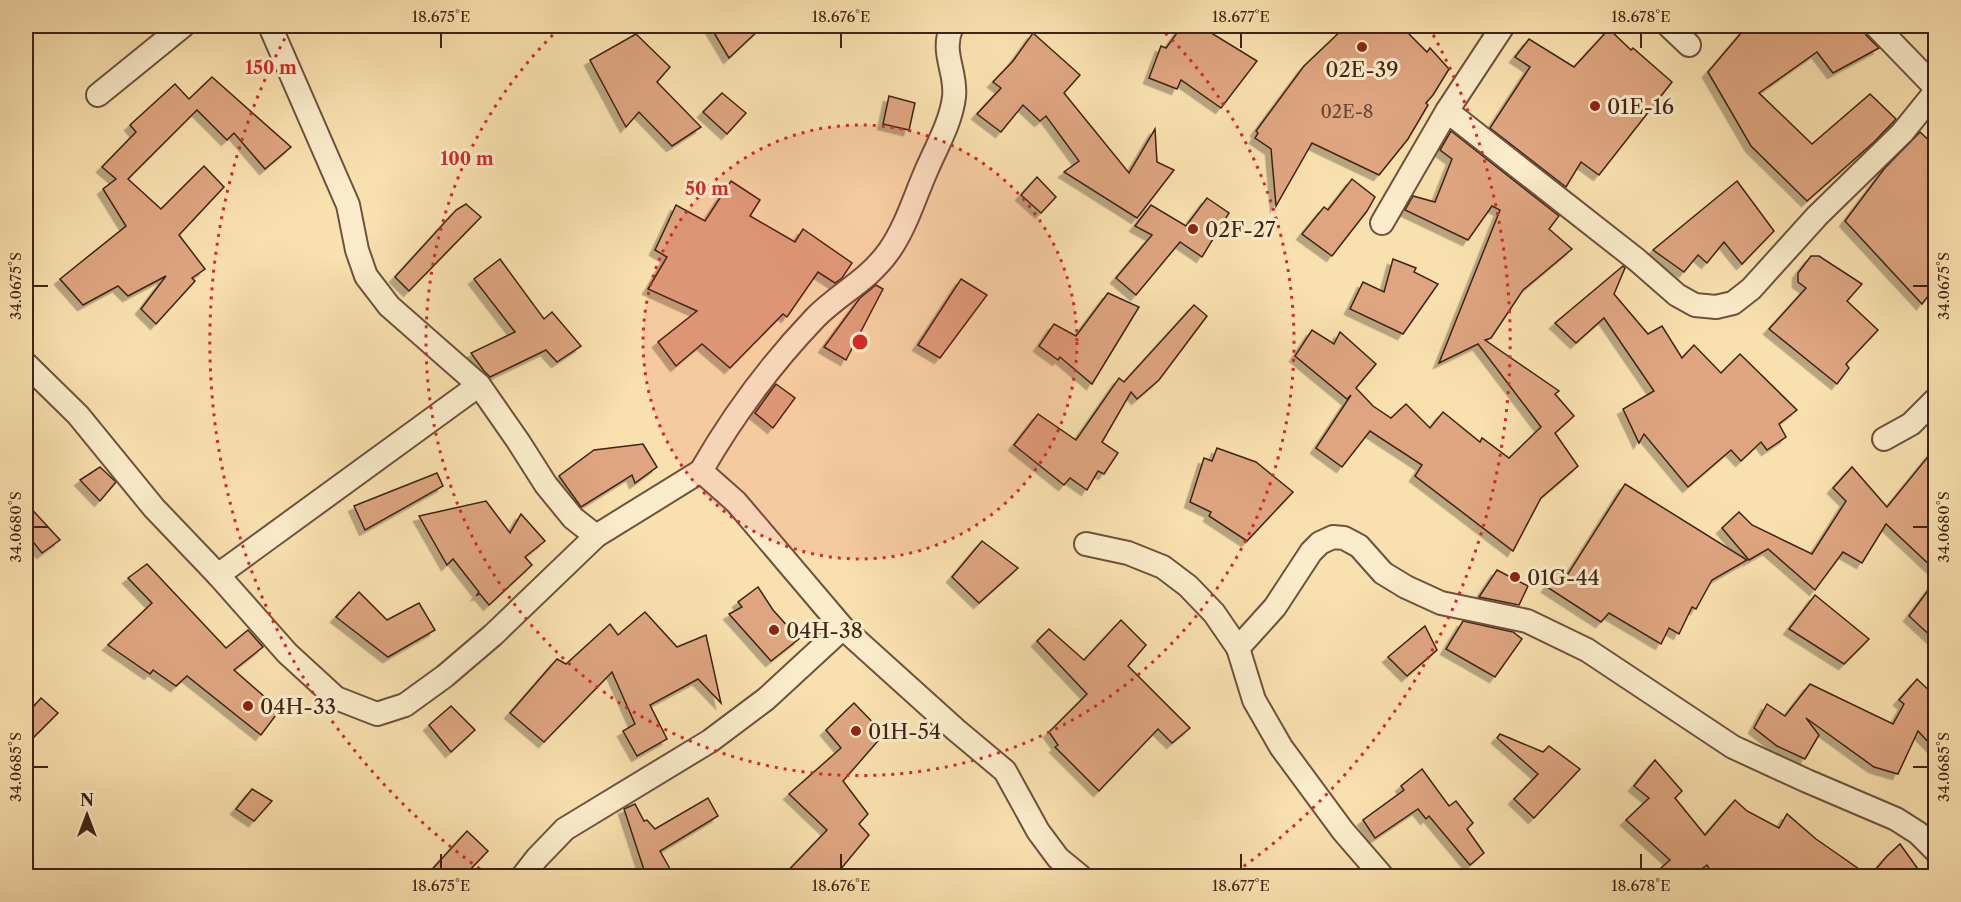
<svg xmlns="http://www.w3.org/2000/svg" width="1961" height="902" viewBox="0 0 1961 902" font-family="'Libre Caslon Text',serif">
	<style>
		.building { fill: #dea580; stroke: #3f2316; stroke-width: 1.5; filter: url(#shadow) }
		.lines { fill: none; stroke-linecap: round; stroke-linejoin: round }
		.minor-casing { stroke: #6e523c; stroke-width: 26 }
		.minor { stroke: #fbeccb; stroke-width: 22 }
		.ticks { fill: none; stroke: #3f2316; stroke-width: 2 }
		.ring { fill: none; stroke: #d62828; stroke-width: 3; stroke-dasharray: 3 6 }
		.poi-dot { fill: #8f2418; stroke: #fbeccb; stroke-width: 2 }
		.labels { text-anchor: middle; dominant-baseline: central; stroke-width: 6; stroke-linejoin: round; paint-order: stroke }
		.number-label { font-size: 18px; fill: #674430 }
		.poi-label { font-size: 21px; fill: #3f2316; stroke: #fbeccb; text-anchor: start }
		.centre { fill: #d62828; stroke: #fbeccb; stroke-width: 3 }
		.ring-label { font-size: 18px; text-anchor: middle; font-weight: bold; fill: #d62828; stroke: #fbeccb; stroke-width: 6; stroke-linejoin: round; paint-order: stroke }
		.neatline { fill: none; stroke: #3f2316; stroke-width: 2 }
		.ticks-label { font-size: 15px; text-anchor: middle; fill: #3f2316 }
	</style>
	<defs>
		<filter id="shadow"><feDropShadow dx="-5.5" dy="5.5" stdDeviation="0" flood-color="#0004"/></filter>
	</defs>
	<rect width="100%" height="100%" fill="#f9e1af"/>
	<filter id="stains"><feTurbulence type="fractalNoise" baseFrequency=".00333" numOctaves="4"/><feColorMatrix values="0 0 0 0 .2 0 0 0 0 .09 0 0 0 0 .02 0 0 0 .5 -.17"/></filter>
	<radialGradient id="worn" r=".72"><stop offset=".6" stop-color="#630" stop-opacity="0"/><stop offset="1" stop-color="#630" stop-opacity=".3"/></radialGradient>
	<g class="building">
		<polygon points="710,26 763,26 729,58"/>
		<polygon points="1182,26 1200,26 1257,61 1221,108 1181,80 1177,89 1149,78 1161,46 1166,48"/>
		<polygon points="1346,26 1401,26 1427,52 1430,48 1449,69 1433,95 1426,103 1428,105 1408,139 1379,175 1312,143 1276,206 1271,149 1255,138 1258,133 1256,131 1304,66"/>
		<polygon points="1747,26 1863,26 1866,35 1879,48 1833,73 1817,52 1759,93 1812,144 1870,94 1896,119 1874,142 1807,201 1751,146 1708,72"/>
		<polygon points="1609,29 1631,50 1633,48 1672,82 1599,175 1581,162 1566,187 1490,128 1530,67 1515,57 1529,39 1574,67"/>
		<polygon points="1033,33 1080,75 1064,93 1129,173 1155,129 1157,162 1174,170 1137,218 1064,172 1079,161 1046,116 1040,121 1023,105 1001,132 977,114 1001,88 993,82 1013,61"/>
		<polygon points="636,34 670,67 657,82 701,127 672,146 639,112 626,127 590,60"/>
		<polygon points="212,77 291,147 265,169 234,133 227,140 197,110 128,179 161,209 204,166 224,187 179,235 205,269 192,278 195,281 156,324 141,309 166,276 128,296 118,286 83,305 60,279 126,226 103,189 116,179 102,167 136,132 130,125 175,84 189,99"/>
		<polygon points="722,93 746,113 727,134 703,112"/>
		<polygon points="889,96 915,103 909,130 883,124"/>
		<polygon points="1451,131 1559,216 1549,229 1572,249 1523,290 1491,338 1485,340 1559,391 1555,394 1574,416 1555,433 1578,466 1541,498 1513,551 1415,476 1422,465 1370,431 1342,467 1316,448 1351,395 1347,399 1295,356 1312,330 1334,344 1340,332 1376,364 1356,388 1373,406 1391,418 1406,404 1430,428 1443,412 1480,442 1482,438 1509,458 1541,427 1478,344 1439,363 1500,210 1492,206 1468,240 1405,210 1413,196 1435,202 1452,159 1440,150"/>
		<polygon points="1920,132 1935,146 1935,287 1922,304 1845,221 1884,169"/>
		<polygon points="1037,177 1056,197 1041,213 1021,195"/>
		<polygon points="1352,179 1375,197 1367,211 1332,256 1302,234 1324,207 1328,210"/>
		<polygon points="731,181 760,200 750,216 795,242 803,229 852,263 842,278 835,283 818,272 787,317 783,314 730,368 702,344 676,366 658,342 697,311 648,289 667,257 655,250 676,205 705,221"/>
		<polygon points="1737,181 1774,231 1742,264 1724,242 1707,263 1698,255 1684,272 1653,250"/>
		<polygon points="1207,198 1229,213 1202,257 1180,242 1136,295 1116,278 1152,235 1135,226 1151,205 1186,226"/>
		<polygon points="466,204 481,217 409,291 395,277 456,210"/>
		<polygon points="1811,256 1819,256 1862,284 1847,301 1878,330 1846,364 1849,368 1837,384 1769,329 1806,288 1798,282 1798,273"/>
		<polygon points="500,259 544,319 552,312 581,346 557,362 546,350 490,377 484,371 471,353 515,332 474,279"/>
		<polygon points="1393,259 1416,268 1414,272 1438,284 1403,334 1350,309 1363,282 1384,292"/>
		<polygon points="1623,266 1625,268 1614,294 1648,334 1662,326 1682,358 1694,345 1721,373 1740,354 1797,410 1779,424 1786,437 1767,450 1761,442 1741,461 1731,450 1688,487 1644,434 1639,443 1623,409 1654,391 1604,318 1576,343 1555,323"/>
		<polygon points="961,279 987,295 940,358 918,345"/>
		<polygon points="876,285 883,289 846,360 824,347 860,298"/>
		<polygon points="1108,293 1139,307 1092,384 1060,357 1058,360 1039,346 1054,324 1076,336"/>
		<polygon points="1194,305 1207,316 1159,380 1137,399 1131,392 1102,442 1118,453 1104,474 1098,471 1087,490 1070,478 1064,485 1014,445 1038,414 1076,440 1119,378 1124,382"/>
		<polygon points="776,384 795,398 773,428 755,413"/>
		<polygon points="643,444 657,467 635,483 632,475 581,507 559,476 594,450"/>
		<polygon points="1217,448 1256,462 1293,492 1247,541 1209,516 1211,512 1190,502 1204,458 1212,461"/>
		<polygon points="1935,448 1935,570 1886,524 1862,563 1843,552 1815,590 1768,549 1749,560 1722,528 1739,512 1752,525 1812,554 1846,501 1833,488 1852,467 1887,507"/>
		<polygon points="100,467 116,482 100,501 80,480"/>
		<polygon points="437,473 443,486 365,530 354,506"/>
		<polygon points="1625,484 1747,560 1712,580 1696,609 1692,607 1679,634 1669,628 1661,644 1609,613 1601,622 1547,587 1559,568 1568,574"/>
		<polygon points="486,501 510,533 521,514 545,541 525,557 532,565 489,605 480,594 477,595 479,592 453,559 447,565 419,516"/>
		<polygon points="26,503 60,540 42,553 26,533"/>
		<polygon points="982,541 1018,568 979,603 952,577"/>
		<polygon points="147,564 226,648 248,630 263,647 234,670 267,699 264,701 279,711 261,735 187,676 176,686 153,670 150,674 108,645 152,603 128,578"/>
		<polygon points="1497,570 1528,586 1519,605 1479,597"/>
		<polygon points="1935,581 1935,640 1909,616"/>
		<polygon points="758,587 773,610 799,639 771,661 729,614 742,607 738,602"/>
		<polygon points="359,592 387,620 419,603 435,630 388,657 336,617"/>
		<polygon points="1815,595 1869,639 1844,664 1789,629"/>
		<polygon points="645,612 677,647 706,635 721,703 698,679 650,705 667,739 637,756 623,731 635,724 612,672 544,742 510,713 557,659 566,664 610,624 618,635"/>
		<polygon points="1121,620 1146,645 1128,666 1190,728 1172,743 1158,729 1099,791 1055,747 1058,745 1049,732 1087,694 1037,641 1049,629 1084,660"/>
		<polygon points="1463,621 1513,632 1522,639 1495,677 1446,649"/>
		<polygon points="1425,626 1437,650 1407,676 1388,657"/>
		<polygon points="1917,679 1935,696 1935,749 1918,731 1898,774 1874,767 1806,718 1819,735 1805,759 1777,746 1754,728 1767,704 1785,716 1810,684 1893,724 1904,704 1899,700"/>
		<polygon points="41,698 58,713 26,745 26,715"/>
		<polygon points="854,703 884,734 843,781 868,814 859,824 869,835 835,876 783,876 827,830 789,794 841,748 826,730"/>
		<polygon points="451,706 475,730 451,752 429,725"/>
		<polygon points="1500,734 1543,752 1549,746 1580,769 1534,818 1514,799 1538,774 1497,738"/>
		<polygon points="1655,760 1682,791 1675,798 1705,835 1735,800 1747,811 1779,828 1787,814 1816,839 1869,876 1714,876 1707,865 1692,876 1652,876 1670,860 1626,820 1649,798 1634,786"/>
		<polygon points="1422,769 1449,806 1456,801 1473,823 1467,829 1484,853 1470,865 1429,816 1426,819 1418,809 1375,838 1363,820 1404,790 1401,786"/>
		<polygon points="252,789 272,801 254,821 236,809"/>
		<polygon points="708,798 718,816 660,851 674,876 646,876 624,809 635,804 644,821 647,820 655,829"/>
		<polygon points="467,831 488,851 464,876 426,876"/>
		<polygon points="1900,844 1923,876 1870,876 1887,856"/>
	</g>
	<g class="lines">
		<g class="minor-casing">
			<g id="minor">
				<polyline points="270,26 348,205 357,250 366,276 389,306 479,385 518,441 546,485 573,518 596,536 701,471"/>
				<path d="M952,26c-12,27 5,45 2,71 -3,25 -17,49 -27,72 -12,27 -21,58 -38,82 -21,30 -51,43 -74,67 -44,46 -83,99 -114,153l35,31 107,126 113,102 49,41 33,60 20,27 22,18"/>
				<polyline points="1669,26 1689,45"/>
				<polyline points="1876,26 1936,88"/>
				<polyline points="98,95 183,26"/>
				<polyline points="1447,111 1637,260 1677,295 1695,305 1716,307 1733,303 1751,289 1817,216 1902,133 1936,91"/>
				<polyline points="1382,223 1447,111 1503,26"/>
				<polyline points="26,364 78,415 154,508 218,575 287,653 336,698 377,714 405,705 445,676 493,635 596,536"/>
				<polyline points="1884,439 1911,424 1936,399"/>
				<polyline points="1086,544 1128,553 1163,567 1188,586 1214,613 1238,648 1254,700 1281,747 1343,831 1382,876"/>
				<polyline points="218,575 479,385"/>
				<polyline points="1238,648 1275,607 1311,552 1320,543 1333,537 1344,538 1359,546 1383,573 1406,587 1441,603 1527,621 1587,650 1733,747 1807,781 1896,819 1918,833 1936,851"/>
				<polyline points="523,876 537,858 565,829 710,741 766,699 843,628"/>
			</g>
		</g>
		<use href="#minor" class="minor"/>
	</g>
	<path class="ticks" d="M441,33v15M841,33v15M1241,33v15M1641,33v15M33,286h15M1913,286h15M33,527h15M1913,527h15M33,767h15M1913,767h15M441,854v15M841,854v15M1241,854v15M1641,854v15"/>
	<circle cx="860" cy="342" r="217" fill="#d62828" fill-opacity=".12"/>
	<g class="ring">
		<circle cx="860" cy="342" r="217"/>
		<path d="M1159 27A434 434 0 1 1 561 27"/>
		<path d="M487 874A650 650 0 0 1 291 27M1429 27A650 650 0 0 1 1233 874"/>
	</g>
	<g class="poi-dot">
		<circle cx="1362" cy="47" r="6"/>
		<circle cx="1595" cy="106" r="6"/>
		<circle cx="1193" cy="229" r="6"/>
		<circle cx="1515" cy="577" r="6"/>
		<circle cx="774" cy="630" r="6"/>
		<circle cx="248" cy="706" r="6"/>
		<circle cx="856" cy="731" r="6"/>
	</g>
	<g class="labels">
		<g class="number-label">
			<text x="1347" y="112">02E-8</text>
		</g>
		<g class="poi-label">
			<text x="1362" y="69" text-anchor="middle">02E-39</text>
			<text x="1607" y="106">01E-16</text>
			<text x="1205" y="229">02F-27</text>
			<text x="1527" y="577">01G-44</text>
			<text x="786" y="630">04H-38</text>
			<text x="260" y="706">04H-33</text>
			<text x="868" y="731">01H-54</text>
		</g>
	</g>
	<circle cx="860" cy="342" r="9" class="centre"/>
	<g class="ring-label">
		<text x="271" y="74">150 m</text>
		<text x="467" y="165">100 m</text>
		<text x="707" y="195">50 m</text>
	</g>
	<rect width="1961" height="902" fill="none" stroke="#f9e1af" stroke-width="66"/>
	<g transform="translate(87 815)" stroke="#fbeccb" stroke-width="4.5" paint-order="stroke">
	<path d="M0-4.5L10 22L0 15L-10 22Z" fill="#3f2316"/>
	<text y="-9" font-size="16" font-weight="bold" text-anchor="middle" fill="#3f2316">N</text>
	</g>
	<rect x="33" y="33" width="1895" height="836" class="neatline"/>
	<g class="ticks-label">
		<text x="441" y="22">18.675°E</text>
		<text x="841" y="22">18.676°E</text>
		<text x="1241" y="22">18.677°E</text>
		<text x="1641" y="22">18.678°E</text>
		<text transform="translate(16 286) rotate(-90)" y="5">34.0675°S</text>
		<text transform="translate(1944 286) rotate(-90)" y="5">34.0675°S</text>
		<text transform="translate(16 527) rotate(-90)" y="5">34.0680°S</text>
		<text transform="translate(1944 527) rotate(-90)" y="5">34.0680°S</text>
		<text transform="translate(16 767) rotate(-90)" y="5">34.0685°S</text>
		<text transform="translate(1944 767) rotate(-90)" y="5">34.0685°S</text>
		<text x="441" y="891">18.675°E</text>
		<text x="841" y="891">18.676°E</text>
		<text x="1241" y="891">18.677°E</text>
		<text x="1641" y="891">18.678°E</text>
	</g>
	<rect width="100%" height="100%" filter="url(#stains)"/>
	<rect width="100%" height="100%" fill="url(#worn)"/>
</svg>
